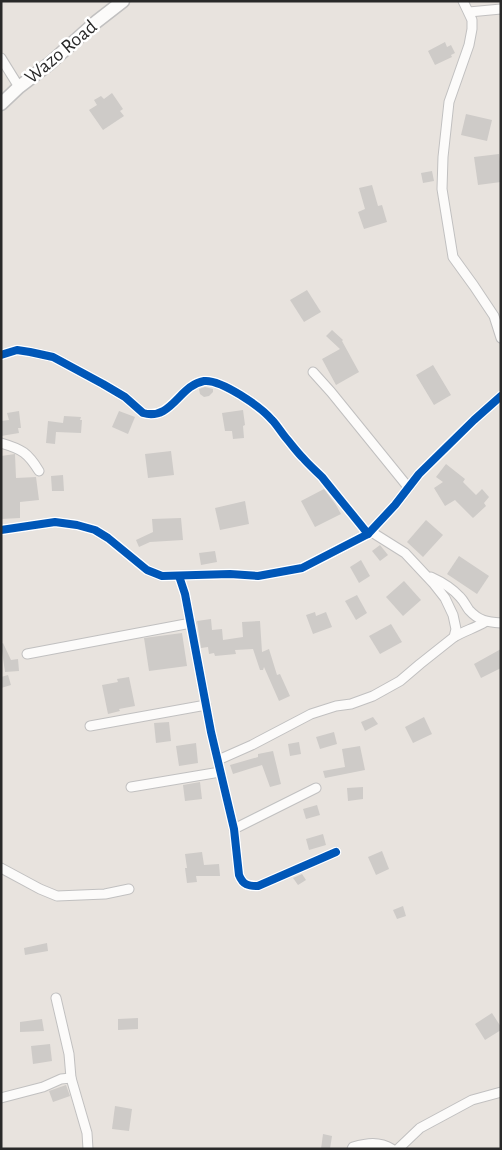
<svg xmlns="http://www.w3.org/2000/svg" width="502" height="1150" viewBox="0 0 502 1150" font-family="'Alegreya Sans',sans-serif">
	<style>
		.building { fill: #cecbc8 }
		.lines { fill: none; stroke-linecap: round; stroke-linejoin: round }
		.street-casing { stroke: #c1c0c0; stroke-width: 11 }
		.secondary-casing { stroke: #c1c0c0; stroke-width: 15 }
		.street { stroke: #fcfbfa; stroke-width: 9 }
		.secondary { stroke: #fcfbfa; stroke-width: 12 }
		.cycleway-casing { stroke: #fff; stroke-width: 11 }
		.cycleway { stroke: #0057b8; stroke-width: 8 }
		.labels { text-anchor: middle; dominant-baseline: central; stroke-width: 5; stroke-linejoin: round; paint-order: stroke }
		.street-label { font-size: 20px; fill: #292929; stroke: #fff }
	</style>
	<rect width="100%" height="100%" fill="#e8e3de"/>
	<g class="building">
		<polygon points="445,42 447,47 451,45 455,53 451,55 452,57 435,65 428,51"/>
		<polygon points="112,93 123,109 120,111 124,116 103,130 89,110 97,105 94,100 101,96 104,99"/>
		<polygon points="466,114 492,120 487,141 461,135"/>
		<polygon points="499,154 501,169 501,182 478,185 474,157"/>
		<polygon points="432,171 434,181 423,183 421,173"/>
		<polygon points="372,185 378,206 382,205 387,222 364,229 358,212 365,209 359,188"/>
		<polygon points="307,290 321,312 304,322 290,300"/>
		<polygon points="332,330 343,340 342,341 359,372 336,385 322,359 340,349 326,336"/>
		<polygon points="433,365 451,395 434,405 416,375"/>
		<polygon points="205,387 213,389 213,392 209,396 204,397 200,394 199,389"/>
		<polygon points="243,410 245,425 243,426 244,438 233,439 232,431 225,431 222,413"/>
		<polygon points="19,411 21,428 18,428 19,433 1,436 1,421 9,420 7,413"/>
		<polygon points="119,411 135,417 128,434 112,427"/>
		<polygon points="64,416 81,417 80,420 82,420 81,433 56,432 55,444 46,443 48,421 63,423"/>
		<polygon points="171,451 174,475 148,478 145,454"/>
		<polygon points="15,454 16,478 36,477 39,500 20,502 20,518 1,519 1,456"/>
		<polygon points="446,464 465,479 463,482 476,495 482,489 489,497 484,503 486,506 473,518 455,500 445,506 434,488 443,482 436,477"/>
		<polygon points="63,475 64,491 52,491 51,476"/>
		<polygon points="324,489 336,505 341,514 315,527 301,501"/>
		<polygon points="245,501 249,524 220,530 215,508"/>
		<polygon points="181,518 183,540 150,542 139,547 136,540 153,532 152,519"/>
		<polygon points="426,520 443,535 423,557 407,542"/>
		<polygon points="380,545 388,555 380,561 372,551"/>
		<polygon points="215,551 217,562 201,565 199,553"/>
		<polygon points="459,556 489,576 477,594 447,574"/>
		<polygon points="361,560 370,576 359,583 350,567"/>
		<polygon points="404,581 421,600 403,616 386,597"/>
		<polygon points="357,595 367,613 356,620 345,601"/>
		<polygon points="315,612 316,616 326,612 332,627 313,634 306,615"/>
		<polygon points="211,619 212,630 222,629 223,640 243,637 242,622 260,621 262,652 269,649 277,675 280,674 290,696 279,701 264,667 263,670 260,670 253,649 235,650 236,654 215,656 214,653 209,654 208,647 201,648 197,621"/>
		<polygon points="391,624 402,642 380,654 369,636"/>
		<polygon points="182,633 187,666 149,671 144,638"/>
		<polygon points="3,643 11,660 18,659 19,671 5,672 1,644"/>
		<polygon points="501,649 501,668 481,678 474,664"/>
		<polygon points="8,675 11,685 1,688 1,677"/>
		<polygon points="129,677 135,706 119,709 120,711 108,714 102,685 118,682 117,679"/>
		<polygon points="373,717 378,724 365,731 361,722"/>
		<polygon points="424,717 432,734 413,743 405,727"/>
		<polygon points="169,722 171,741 156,743 154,723"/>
		<polygon points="334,732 337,744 320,749 316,737"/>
		<polygon points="299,742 301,754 290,756 288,744"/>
		<polygon points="196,743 198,763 179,766 176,746"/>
		<polygon points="360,746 365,770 325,778 323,771 345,767 342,749"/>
		<polygon points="273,751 281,784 270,787 262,765 233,774 230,765 258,757 258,754"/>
		<polygon points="200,782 202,799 185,801 183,785"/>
		<polygon points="363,787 363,799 348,801 347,788"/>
		<polygon points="317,805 320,815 306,819 303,809"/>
		<polygon points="323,834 326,845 309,850 306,839"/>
		<polygon points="382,851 389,869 376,875 368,857"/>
		<polygon points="202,852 204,865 219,864 220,876 196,876 197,882 187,883 185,868 187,868 185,854"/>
		<polygon points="302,874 306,880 298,885 293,878"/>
		<polygon points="403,906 406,916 397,919 393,910"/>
		<polygon points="47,943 48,951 25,955 24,948"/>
		<polygon points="492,1013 501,1027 501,1030 485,1040 475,1024"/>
		<polygon points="138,1018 138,1029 118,1030 118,1019"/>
		<polygon points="42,1019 44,1031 20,1032 20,1022"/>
		<polygon points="50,1044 52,1061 33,1064 31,1046"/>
		<polygon points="66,1085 70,1096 53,1102 49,1091"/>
		<polygon points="115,1106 132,1109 129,1131 112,1129"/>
		<polygon points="323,1134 332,1136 330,1149 321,1149"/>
	</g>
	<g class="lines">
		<g class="street-casing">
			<g id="street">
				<polyline points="463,1 472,20 472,29 469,45 449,102 443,157 442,189 453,257 474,286 494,316 501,338"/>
				<polyline points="469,12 501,9"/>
				<polyline points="1,58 19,87"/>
				<path d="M1,355l16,-5 13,2 23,5 50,27 22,13 18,16c29,8 36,-28 61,-32 17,-2 57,26 68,39 5,5 9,12 14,18 6,7 11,14 17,20 6,7 13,13 19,19 15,19 31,38 46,57"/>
				<polyline points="313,372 331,392 408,487"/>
				<path d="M1,443c21,6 27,10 38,28"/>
				<polyline points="1,530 55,522 77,525 95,530 108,538 147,570 162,576 230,574 258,576 302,568 368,534 395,505 419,474 474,420 501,396"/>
				<path d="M179,576l6,18 26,138 23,97 5,46c4,10 9,11 19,11l78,-34"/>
				<path d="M431,577c11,5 21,11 29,20 4,4 6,9 9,13 10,11 18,12 32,13"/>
				<path d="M454,637c10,-6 21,-9 31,-15"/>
				<polyline points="27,654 191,623"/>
				<polyline points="90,726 206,705"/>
				<polyline points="218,760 252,745 311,714 336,706 351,704 373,696 400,681 420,664 454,637 456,629 453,615 445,598 434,584 405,553 370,531"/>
				<polyline points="131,787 220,772"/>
				<polyline points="234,829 316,788"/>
				<polyline points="1,868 40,889 57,896 105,894 129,889"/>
				<polyline points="56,998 69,1054 71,1078 87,1133 88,1149"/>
				<polyline points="1,1098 43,1087 61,1079 71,1078"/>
				<path d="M352,1149l1,-2c14,-4 26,-6 39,2"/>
				<polyline points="398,1149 420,1128 472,1100 501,1092"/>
			</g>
		</g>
		<g class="secondary-casing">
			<polyline id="secondary" points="1,104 19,87 49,64 96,22 123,1"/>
		</g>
		<use href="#street" class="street"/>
		<use href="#secondary" class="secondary"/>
		<g class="cycleway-casing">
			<g id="cycleway">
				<path d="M1,355l16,-5 13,2 23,5 50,27 22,13 18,16c29,8 36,-28 61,-32 17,-2 57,26 68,39 5,5 9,12 14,18 6,7 11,14 17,20 6,7 13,13 19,19 15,19 31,38 46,57"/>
				<polyline points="1,530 55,522 77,525 95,530 108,538 147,570 162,576 230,574 258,576 302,568 368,534 395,505 419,474 474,420 501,396"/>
				<path d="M179,576l6,18 26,138 23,97 5,46c4,10 9,11 19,11l78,-34"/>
			</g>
		</g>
		<use href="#cycleway" class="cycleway"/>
	</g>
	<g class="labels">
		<g class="street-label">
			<text transform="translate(61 52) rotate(-40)">Wazo Road</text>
		</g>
	</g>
	<rect width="502" height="1150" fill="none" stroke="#292929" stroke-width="5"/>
</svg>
